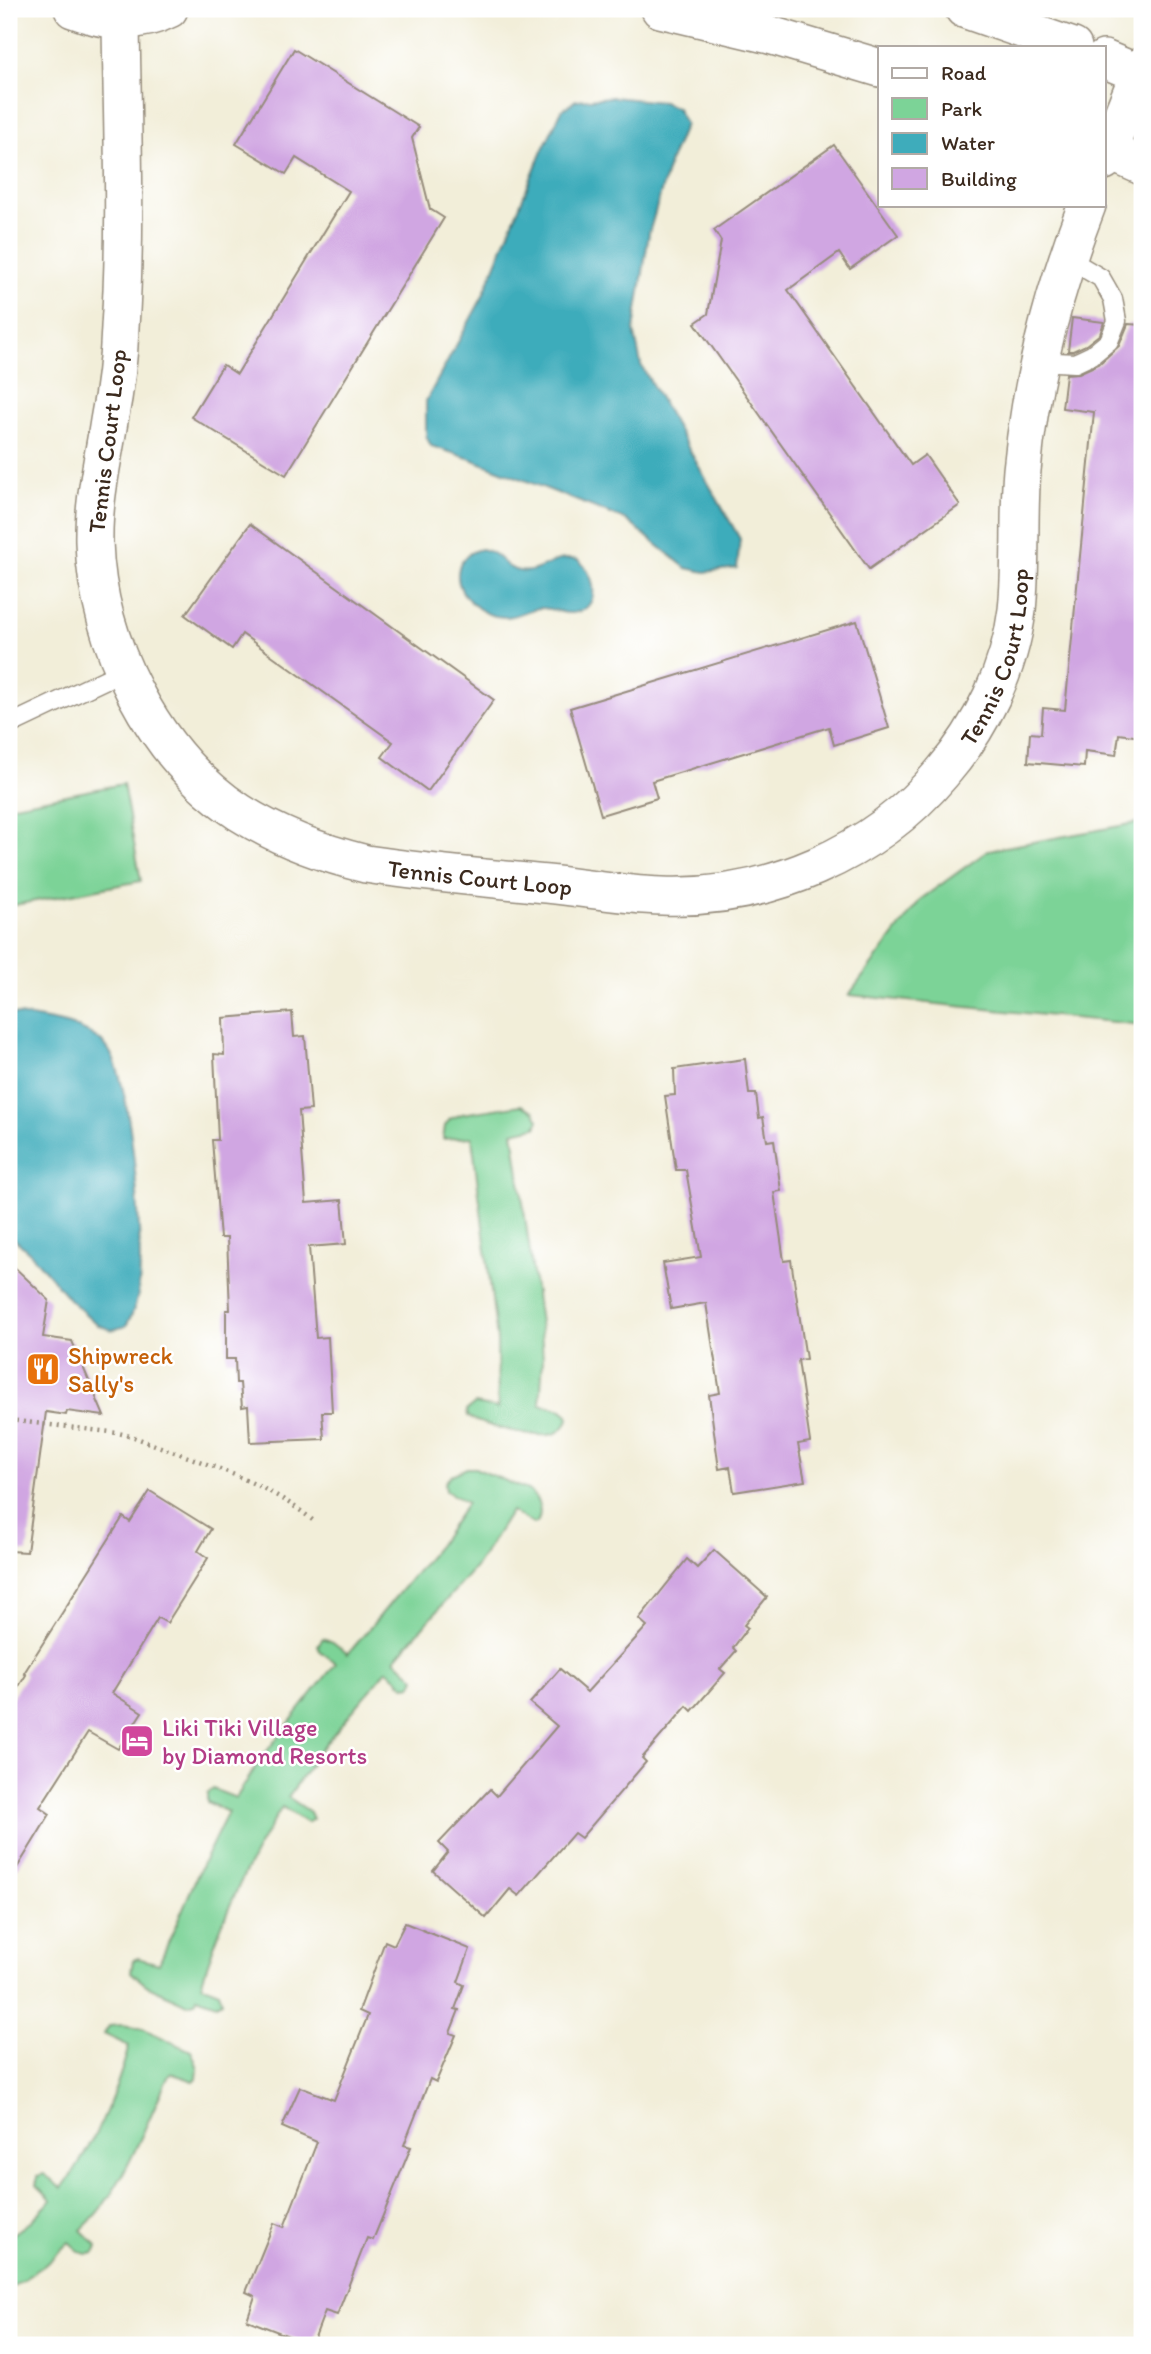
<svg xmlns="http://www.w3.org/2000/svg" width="1151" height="2354" viewBox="0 0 1151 2354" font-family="Itim,sans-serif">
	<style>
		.green { fill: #7cd397; stroke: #5c7e5a; stroke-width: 2 }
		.water { fill: #3eacbb; stroke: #3c6b6c; stroke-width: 2 }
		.building { fill: #d0a6e2 }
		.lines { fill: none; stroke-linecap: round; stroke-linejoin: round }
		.service-casing { stroke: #968c7c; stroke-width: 21 }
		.minor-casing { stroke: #968c7c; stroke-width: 40 }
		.path { stroke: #968c7c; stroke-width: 4.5; stroke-dasharray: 2 5; stroke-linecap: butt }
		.service { stroke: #fff; stroke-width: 18 }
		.minor { stroke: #fff; stroke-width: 37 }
		.labels { text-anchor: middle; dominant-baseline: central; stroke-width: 5; stroke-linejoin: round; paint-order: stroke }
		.street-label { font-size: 24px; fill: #3b2a1e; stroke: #fff }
		.food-label { font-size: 24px; fill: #c56008; stroke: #fff; text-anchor: start }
		.hotel-label { font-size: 24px; fill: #b23c85; stroke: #fff; text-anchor: start }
	</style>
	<rect width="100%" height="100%" fill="#fff"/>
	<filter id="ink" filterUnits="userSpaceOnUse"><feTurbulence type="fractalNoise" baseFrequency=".0143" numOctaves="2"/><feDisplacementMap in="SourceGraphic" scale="14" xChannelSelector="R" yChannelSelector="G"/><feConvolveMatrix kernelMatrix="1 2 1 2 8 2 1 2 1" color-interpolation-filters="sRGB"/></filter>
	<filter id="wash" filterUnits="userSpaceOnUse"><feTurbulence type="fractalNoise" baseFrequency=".00686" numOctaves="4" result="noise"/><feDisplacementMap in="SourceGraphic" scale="28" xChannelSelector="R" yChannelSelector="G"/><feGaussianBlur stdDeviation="1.57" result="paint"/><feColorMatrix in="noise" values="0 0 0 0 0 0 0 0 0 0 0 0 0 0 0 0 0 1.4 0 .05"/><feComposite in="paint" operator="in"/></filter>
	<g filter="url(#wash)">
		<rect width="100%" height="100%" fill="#f2eed9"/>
		<g class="green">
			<polygon points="123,784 141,881 9,906 9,806"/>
			<polygon points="1142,822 1142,1025 849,995 921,899 989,850"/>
			<path d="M521,1105l13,6 5,9 -3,7 -23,5 28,198 2,29 -3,45 22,6 6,5 1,4c-4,7 -8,13 -16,15 -14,5 -75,-9 -85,-18l-1,-6 8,-6 23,4 -1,-68 -25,-203 -29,2 2,-13 5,-7 12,-5z"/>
			<path d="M467,1468h8l55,23c9,9 13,21 7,32l-4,1 -22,-13 -34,54 -82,94 20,19 -3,7 -7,1 -18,-16 -62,74 -37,53 22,15 3,7 -6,4 -25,-16c-35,55 -62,115 -81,178l18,7 3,9 -6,3 -19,-7 -2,5 -8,2 -41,-19 -15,-13 2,-12 5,-2 21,6 41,-95 28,-57 -21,-10v-9l6,-4 23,9 24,-38 76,-97 -16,-12 -2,-6 5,-7 10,4 15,12 90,-108 29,-43 -21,-12 -1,-8 6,-8z"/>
			<path d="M123,2025l21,4 47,22 7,17 -1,10 -3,3 -24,-8c-26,53 -45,117 -89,157l14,14 2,3 -3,6c-12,4 -17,-4 -25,-11l-24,23 -36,24v-52l21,-15 22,-22 -15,-15v-9l7,-2 18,14c32,-42 53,-91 67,-142l-25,-12 5,-8z"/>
		</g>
		<g class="water">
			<polygon points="612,97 663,102 677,108 685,124 670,161 649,233 634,330 641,365 740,539 737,568 705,572 686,568 626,520 471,459 431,446 426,436 426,401 482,298 542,151 562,110 576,100"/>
			<path d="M481,549c19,3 23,20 38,22 22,4 32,-17 59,-11 19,15 24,50 -6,53 -11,1 -21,-6 -32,-5 -12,1 -23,9 -36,9 -21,0 -47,-21 -46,-43 1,-15 10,-22 23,-25z"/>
			<path d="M9,1013c31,7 72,8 95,31 29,28 39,199 35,242 -1,14 -6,28 -13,40l-14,4 -14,-5 -28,-25 -39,-46 -22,-20z"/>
		</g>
		<g id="blocks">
			<g class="building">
				<polygon points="294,49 419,127 412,138 430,209 444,218 286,475 191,417 223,365 237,374 349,191 296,158 286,174 236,144"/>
				<polygon points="834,145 898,235 850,269 839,253 788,290 911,465 925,455 960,505 869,569 695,323 708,314 721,241 714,230"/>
				<polygon points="1072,318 1104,322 1100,334 1086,345 1073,351 1068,351"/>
				<polygon points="1128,324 1142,325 1142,737 1119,734 1116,755 1085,751 1084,767 1028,762 1030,733 1041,734 1043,708 1065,710 1094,412 1062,408 1066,374 1079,373 1099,364 1119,346"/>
				<polygon points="250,524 494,700 428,791 382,757 393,742 242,634 232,649 185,615"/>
				<polygon points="857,621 889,728 834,745 829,727 652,781 657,798 601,815 570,708"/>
				<polygon points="292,1012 294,1037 305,1036 311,1110 299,1111 306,1203 342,1200 346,1244 309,1247 316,1338 328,1337 332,1412 322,1412 324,1439 250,1442 248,1406 242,1407 240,1383 236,1383 235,1359 226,1359 226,1310 230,1310 227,1238 220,1238 212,1140 218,1140 214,1054 224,1055 223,1018"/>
				<polygon points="745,1059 749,1094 756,1094 759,1118 763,1117 767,1141 774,1140 781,1191 774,1192 784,1261 791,1260 806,1359 798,1360 810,1442 798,1444 805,1481 734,1492 730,1467 719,1469 709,1395 720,1393 706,1303 671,1309 663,1263 701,1257 686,1170 676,1170 665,1096 675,1095 674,1069"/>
				<polygon points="9,1262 49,1300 43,1337 72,1341 104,1416 67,1411 66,1415 46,1412 27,1552 9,1551"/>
				<polygon points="150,1491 211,1529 198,1551 208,1558 167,1623 158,1618 112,1693 142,1712 118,1749 88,1732 40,1807 50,1814 9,1881 9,1702 26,1675 24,1673 123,1517 130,1522"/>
				<polygon points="714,1550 767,1597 744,1625 748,1628 733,1648 736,1651 720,1669 725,1673 692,1711 687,1706 642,1758 646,1762 581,1838 574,1833 519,1896 510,1889 486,1918 433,1871 448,1852 439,1843 490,1789 497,1796 557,1726 530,1703 560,1669 587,1692 647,1626 639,1619 687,1559 697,1568"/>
				<polygon points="405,1923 470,1949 458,1982 464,1985 455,2009 459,2010 450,2033 456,2035 436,2082 430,2079 404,2145 411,2147 373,2240 367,2238 337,2315 325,2311 312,2345 247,2320 255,2296 246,2292 274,2223 284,2227 317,2142 282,2127 300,2087 334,2100 368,2015 359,2011 385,1941 394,1945"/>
			</g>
		</g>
	</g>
	<g filter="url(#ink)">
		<use href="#blocks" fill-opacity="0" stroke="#968c7c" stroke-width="2"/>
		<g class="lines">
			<g class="service-casing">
				<g id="service">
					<polyline points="1038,361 1075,363 1092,355 1109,341 1117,321 1113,299 1101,278 1067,258"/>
					<polyline points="9,725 125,670"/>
				</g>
			</g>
			<g class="minor-casing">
				<g id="minor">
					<path d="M73,9c31,12 65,16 96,0"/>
					<polyline points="660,9 770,35 880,68"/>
					<polyline points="964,9 1073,47"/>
					<path id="s1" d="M121,20c1,102 6,205 -1,307 -1,31 -5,63 -11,94 -6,40 -16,80 -15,121 3,101 59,213 145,270 39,25 82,41 127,52 60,9 120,14 181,20 38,4 77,11 115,12 105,4 212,-42 280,-123 39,-45 68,-104 75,-163 5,-47 1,-94 5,-140 9,-92 32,-180 65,-265"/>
					<polyline points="1104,59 1142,75"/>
					<polyline points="1104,149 1142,166"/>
					<polyline points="1104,161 1142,66"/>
				</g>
			</g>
			<path class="path" d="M9,1420l109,13 16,4c61,24 130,42 181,85"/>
			<use href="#service" class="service"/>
			<use href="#minor" class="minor"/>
		</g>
	</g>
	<defs>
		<g id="restaurant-square" transform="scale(1.75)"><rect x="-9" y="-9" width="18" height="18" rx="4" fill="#e8710a" stroke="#fff"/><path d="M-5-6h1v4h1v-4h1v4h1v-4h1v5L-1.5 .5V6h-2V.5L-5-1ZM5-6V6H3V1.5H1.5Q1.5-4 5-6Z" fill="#fff"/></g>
		<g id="hotel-square" transform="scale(1.75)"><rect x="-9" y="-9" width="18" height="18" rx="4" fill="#d1479c" stroke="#fff"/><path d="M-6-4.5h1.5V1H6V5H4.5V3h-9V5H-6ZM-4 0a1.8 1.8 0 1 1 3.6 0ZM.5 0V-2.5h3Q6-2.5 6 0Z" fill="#fff"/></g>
	</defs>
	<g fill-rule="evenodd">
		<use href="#restaurant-square" x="43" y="1369"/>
		<use href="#hotel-square" x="137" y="1741"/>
	</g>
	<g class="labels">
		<g class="street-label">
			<text transform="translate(107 441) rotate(-83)">Tennis Court Loop</text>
			<text stroke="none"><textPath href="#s1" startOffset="1724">Tennis Court Loop</textPath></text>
			<text stroke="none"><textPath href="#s1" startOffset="1094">Tennis Court Loop</textPath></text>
		</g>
		<g class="food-label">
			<text x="68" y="1355">Shipwreck<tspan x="68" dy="28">Sally's</tspan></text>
		</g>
		<g class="hotel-label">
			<text x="162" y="1727">Liki Tiki Village<tspan x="162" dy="28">by Diamond Resorts</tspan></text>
		</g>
	</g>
	<rect width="1151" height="2354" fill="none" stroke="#fff" stroke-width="35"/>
	<rect x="878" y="46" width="228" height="161" fill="#ffffff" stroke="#b1aaa5" stroke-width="2"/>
	<rect x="892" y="68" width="35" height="10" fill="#ffffff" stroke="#b1aaa5" stroke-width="2"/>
	<text x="941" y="80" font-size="21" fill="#3b2a1e">Road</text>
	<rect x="892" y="98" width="35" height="21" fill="#7cd397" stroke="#b1aaa5" stroke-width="2"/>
	<text x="941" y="116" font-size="21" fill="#3b2a1e">Park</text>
	<rect x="892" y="133" width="35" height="21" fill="#3eacbb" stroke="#b1aaa5" stroke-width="2"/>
	<text x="941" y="150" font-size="21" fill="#3b2a1e">Water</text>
	<rect x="892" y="168" width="35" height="21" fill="#d0a6e2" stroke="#b1aaa5" stroke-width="2"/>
	<text x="941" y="186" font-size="21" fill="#3b2a1e">Building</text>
</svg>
